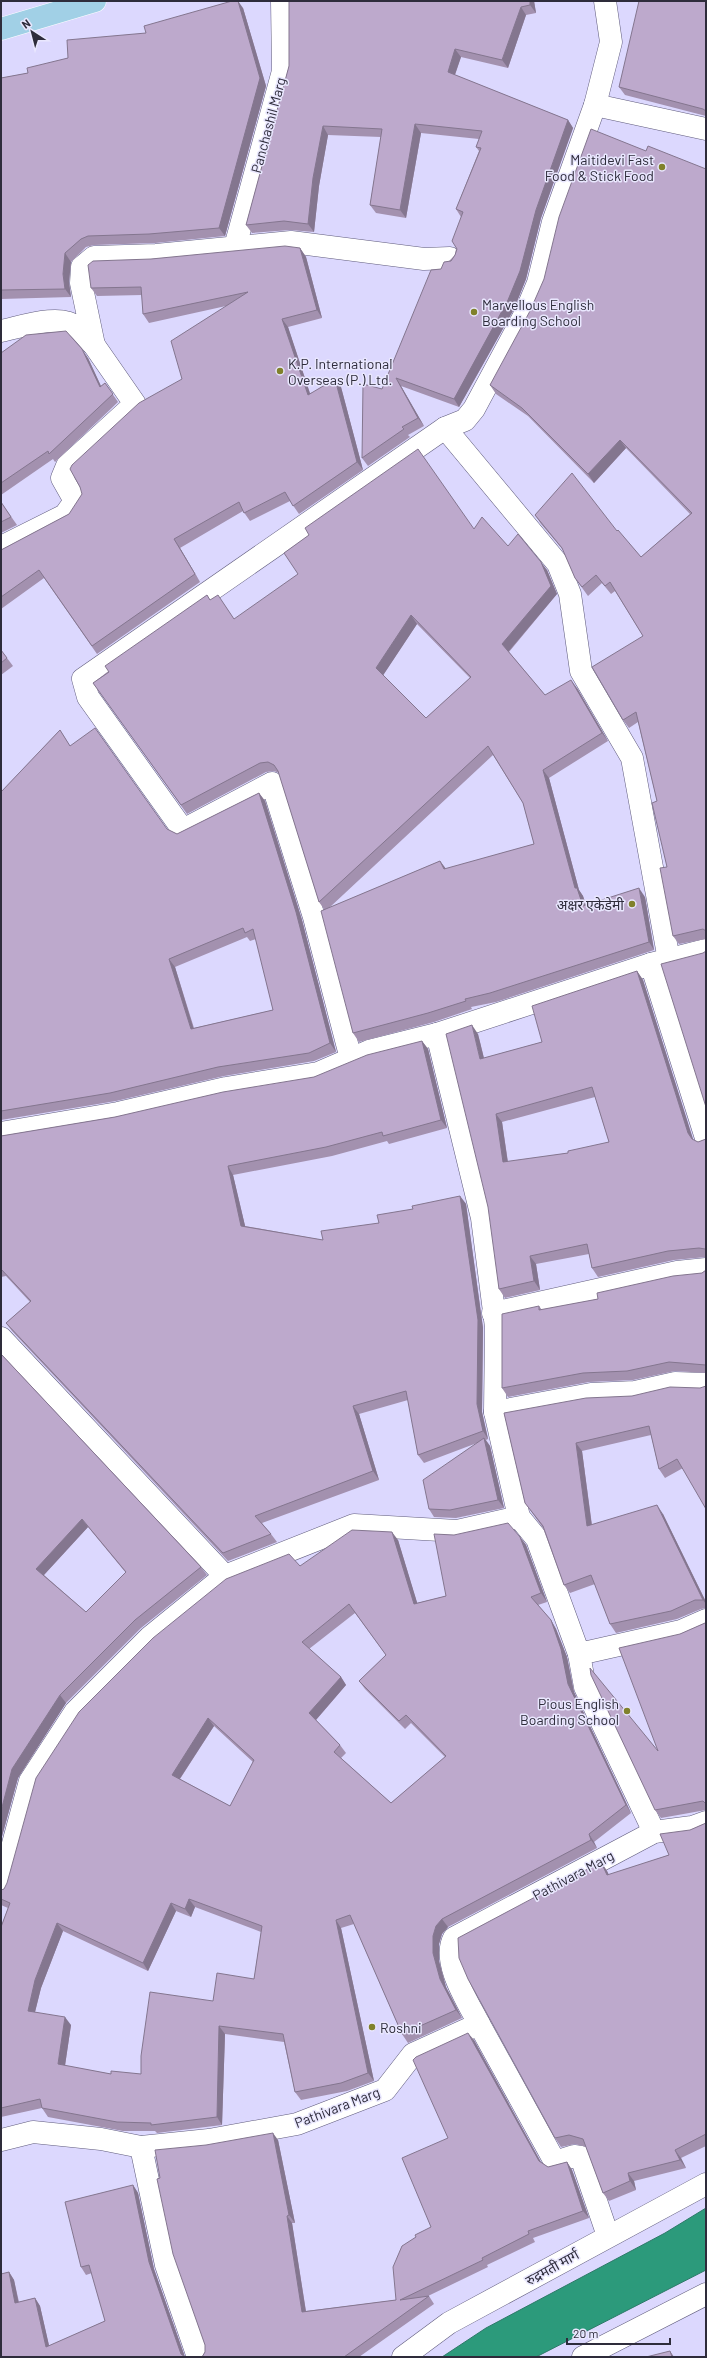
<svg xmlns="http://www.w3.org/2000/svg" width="707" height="2358" viewBox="0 0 707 2358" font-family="Barlow,'Noto Sans Devanagari',sans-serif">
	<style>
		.water { fill: #2c9a7b; stroke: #2d7968 }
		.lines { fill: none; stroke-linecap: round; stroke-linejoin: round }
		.minor-casing { stroke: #605c7d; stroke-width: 23 }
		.major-casing { stroke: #fff; stroke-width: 23 }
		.minor { stroke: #fff; stroke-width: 22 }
		.major { stroke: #a1d0e6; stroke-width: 22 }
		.wall { fill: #a391af; fill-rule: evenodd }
		.shaded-wall { fill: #84768f }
		.building { fill: #bda9cc; stroke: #84768f; fill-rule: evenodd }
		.poi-dot { fill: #80812b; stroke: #e9e7fe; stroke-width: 1.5 }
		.labels { text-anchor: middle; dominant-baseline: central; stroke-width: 3; stroke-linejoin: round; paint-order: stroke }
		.street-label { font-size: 14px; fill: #2e2c3b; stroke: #e9e7fe }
		.poi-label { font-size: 14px; fill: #2e2c3b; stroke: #e9e7fe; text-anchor: end }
	</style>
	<rect width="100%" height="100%" fill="#dcd8fe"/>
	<polygon class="water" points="706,2208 706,2270 536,2357 442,2357 486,2328 665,2233"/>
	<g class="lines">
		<g class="minor-casing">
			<g id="minor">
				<polyline points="595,105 706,129"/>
				<polyline points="235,247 283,71 282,1"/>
				<path d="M1,331c20,-4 59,-18 76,-4 6,5 11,12 17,18l-13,-62 1,-16 12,-10 62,-2 135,-13 133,17 26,-1"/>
				<polyline points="445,428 558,564 570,594 581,671 632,758 669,960"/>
				<polyline points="1,547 65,515 75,501 62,478 67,466 135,404 94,345"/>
				<polyline points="651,964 706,1138"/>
				<polyline points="351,1059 314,917 272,783 183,830 88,697 83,679 445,428 465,420 474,409 525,314 538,283 553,222 595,105 611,42 605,1"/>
				<polyline points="1,1133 118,1113 226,1088 318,1073 369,1051 437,1034"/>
				<polyline points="493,1313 677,1272 706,1269"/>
				<polyline points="1,1338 225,1576"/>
				<polyline points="495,1412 591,1394 635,1392 675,1383 706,1384"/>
				<polyline points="579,1654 681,1631 706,1620"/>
				<polyline points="654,1832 585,1687 579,1654 537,1539 519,1517 495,1412 496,1327 482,1218 437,1034 651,964 706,950"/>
				<polyline points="1,1888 30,1781 75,1712 150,1637 225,1576 354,1525 457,1531 519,1517"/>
				<polyline points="479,2024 555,2162 574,2156 581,2157 608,2236"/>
				<path d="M1,2140l32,-8 68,7 40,8 68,-7 88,-16 88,-34 28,-36 66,-30c-11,-22 -38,-62 -25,-86l200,-106 38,-5 14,-5"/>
				<polyline points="141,2147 166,2265 198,2357"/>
				<polyline points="403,2357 449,2323 706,2184"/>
				<polyline points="583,2357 706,2294"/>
			</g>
		</g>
		<g class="major-casing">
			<polyline id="major" points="1,29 95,1"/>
		</g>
		<use href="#minor" class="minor"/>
		<use href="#major" class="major"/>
	</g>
	<g class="wall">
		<polygon points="289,1 534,1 536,13 526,15 508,68 461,57 455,75 568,120 573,128 541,218 526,279 514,309 459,407 401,386 424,426 408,435 410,437 368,466 362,458 382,389 441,269 455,255 461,217 456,209 479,151 476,147 479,139 421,133 406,218 376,213 370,205 381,137 328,135 319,186 314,232 290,230 252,233 246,225 289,66"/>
		<polygon points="706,1 706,116 625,95 619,87"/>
		<polygon points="243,8 266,86 225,236 155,243 94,245 86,247 71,262 69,282 71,297 1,299 1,78 28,73 68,58 146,33"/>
		<polygon points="646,151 706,169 706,939 679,944 673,936 667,867 657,801 638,722 629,728 623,720 643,636 615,591 611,594 602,583 588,596 575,578 563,550 541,524 535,515 617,531 641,557 690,514 626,448 594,483 528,416 496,394 490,385"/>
		<polygon points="300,248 306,257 322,318 288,327 310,393 341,387 363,470 299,514 290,501 250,521 243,511 180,548 200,582 97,654 44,578 1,609 1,550 69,514 182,379 226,306 149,323 143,314 142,295 97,296 91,288 151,259"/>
		<polygon points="1,353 88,358 101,386 105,383 118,402 55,462 53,459 1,495"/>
		<polygon points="1,502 17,525 1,533"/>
		<path d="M474,529l34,17 39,24 10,24 -48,58 36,43 32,-7 31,53 -59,37 30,112 4,6 3,9 59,-8 9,53 -158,52 -25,5 1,2 -38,13 -75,20 -6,-9 -29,-124 -5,-7 -40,-129 -5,-2 -8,1 -79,42 -94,-131 114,-88 3,5 24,19zM417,624l53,54 -44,40 -43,-43zM493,755l30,48 11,41 -88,25 -6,-8 -111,47z"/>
		<polygon points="1,650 13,666 1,675"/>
		<path d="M60,730l10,16 97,83 10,5 82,-41 6,8 37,119 34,132 -22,9 -90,15 -108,25 -115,19v-328zM247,937l3,4 6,-2 17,71 -79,18 -19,-61z"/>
		<path d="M637,971l6,9 50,160 5,2 8,-3v118l-32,3 -76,17 -6,-9 -3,-14 -53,10 4,26 -35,8 -6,-9 -21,-255 6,24 58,-16zM595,1097l14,45 -41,11 -60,9 -6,-40z"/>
		<polygon points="422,1041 428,1049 447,1128 389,1144 387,1141 332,1156 233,1175 245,1226 323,1240 379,1223 413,1209 460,1196 466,1204 483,1328 482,1412 488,1439 486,1440 490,1446 504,1508 456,1518 434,1517 429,1509 477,1443 424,1463 418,1455 408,1400 359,1414 379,1480 262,1523 271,1534 277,1542 228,1561 12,1331 6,1323 30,1302 6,1276 1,1277 1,1136 115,1117 314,1077"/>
		<polygon points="706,1270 706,1373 675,1371 633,1380 589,1382 508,1397 502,1388 539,1306 542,1310 598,1299 702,1273"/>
		<path d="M1,1354l200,213 6,8 -66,53 -75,75 -48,75 -17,62zM88,1527l38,46 -40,39 -42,-37z"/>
		<polygon points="700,1388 683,1468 665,1478 659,1469 651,1435 582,1451 592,1525 663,1514 706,1602 706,1608 701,1609 677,1619 616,1633 610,1624 595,1584 570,1593 564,1585 543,1528 525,1503 504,1413 632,1396"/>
		<path d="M520,1537l6,8 21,57 -9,3 13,15 5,9 11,28 7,35 57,121 -37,29 3,6 -149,79 -6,7 -3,10v17l7,26 16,31 -54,25 -6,-9 -48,-110 -13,4 33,153 -27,10 -46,9 -6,-8 -11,-50 -59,-8 -3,91 -65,8 -2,-2h-32l-75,-14 -6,-9 -41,9v-190l7,-19 -7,-3v-15l3,-1 296,-323 98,-26 19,63 29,-7zM355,1613l31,42 -27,26 6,8 40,40 6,-6 34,34 -54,46 -50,-45 5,-5 -6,-8 -24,-25 30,-35 -5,-8 -32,-28zM214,1726l39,36 -23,44 -50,-27zM195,1907l66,25 -7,47 -41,22 -72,73h-30l-46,-8 6,-41 -36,-13 6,-24 22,-57 85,40 28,-60 15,6z"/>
		<polygon points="706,1622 706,1810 661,1818 655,1810 658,1751 680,1634 705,1623"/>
		<polygon points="706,1823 706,2146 681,2158 686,2168 634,2181 636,2190 609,2201 603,2193 586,2147 575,2144 561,2147 555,2138 601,1862 607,1871 609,1875 669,1855 690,1830"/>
		<polygon points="474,2040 541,2162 548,2167 567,2162 572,2170 589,2218 533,2238 535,2242 487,2265 488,2267 428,2296 429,2296 434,2304 359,2357 202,2357 205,2352 278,2140 295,2223 292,2223 306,2311 396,2300 431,2227 448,2138"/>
		<polygon points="133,2185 138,2193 154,2269 185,2357 1,2357 9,2272 14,2280 19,2302 35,2298 40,2306 49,2346 105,2321 92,2273 86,2275 81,2267"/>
	</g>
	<g class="shaded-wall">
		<polygon points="238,1 243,8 266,86 225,236 219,228"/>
		<polygon points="530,1 534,1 536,13 530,5"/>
		<polygon points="521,7 526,15 508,68 502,60"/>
		<polygon points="455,49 461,57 453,80 448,72"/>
		<polygon points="568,120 573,128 541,218 526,279 514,309 459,407 454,399 536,210"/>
		<polygon points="415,124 421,133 406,218 400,210"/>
		<polygon points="323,126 328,135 319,186 314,232 308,224 313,178"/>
		<polygon points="300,248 306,257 322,318 317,310"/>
		<polygon points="65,253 71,262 69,282 71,297 65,289 63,274"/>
		<polygon points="282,319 288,327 313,403 308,395"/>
		<polygon points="82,349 88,358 105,395 100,387"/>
		<polygon points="396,378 401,386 424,426 418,418"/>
		<polygon points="335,379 341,387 363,470 357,462"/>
		<polygon points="620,440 626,448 594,483 588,474"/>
		<polygon points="174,539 180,548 200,582 195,574"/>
		<polygon points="541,562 547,570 557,594 508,652 502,644"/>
		<polygon points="411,615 417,624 382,677 376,668"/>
		<polygon points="571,680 577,688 608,741 602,733"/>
		<polygon points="543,770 549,778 579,890 583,896 589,915 583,906 575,888"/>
		<polygon points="259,793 265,801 302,920 336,1052 330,1043"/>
		<polygon points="440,861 446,869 444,869"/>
		<polygon points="639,888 645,897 654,950 649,942"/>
		<polygon points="169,959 175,967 196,1037 191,1029"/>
		<polygon points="637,971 643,980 694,1142 688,1133"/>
		<polygon points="472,1025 478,1034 486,1067 480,1059"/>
		<polygon points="422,1041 428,1049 447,1128 441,1120"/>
		<polygon points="496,1114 502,1122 509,1171 503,1162"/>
		<polygon points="228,1166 233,1175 247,1234 241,1226"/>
		<polygon points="460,1196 466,1204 483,1328 482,1412 488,1439 483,1431 477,1404"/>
		<polygon points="530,1256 536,1264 540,1290 534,1281"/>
		<polygon points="353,1406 359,1414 379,1480 373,1471"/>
		<polygon points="484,1438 490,1446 504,1508 498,1500"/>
		<polygon points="576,1443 582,1451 593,1535 587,1526"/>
		<polygon points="657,1505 663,1514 706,1602 706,1604 703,1600"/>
		<polygon points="82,1519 88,1527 42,1577 36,1569"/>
		<polygon points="392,1532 398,1540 420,1612 414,1604"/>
		<polygon points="520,1537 526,1545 547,1602 541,1593"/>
		<polygon points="551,1620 556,1629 567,1657 574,1692 631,1813 626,1805 568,1684"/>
		<polygon points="341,1677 346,1685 315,1721 309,1713"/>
		<polygon points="60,1695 66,1703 18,1778 1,1840 1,1811 12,1769"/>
		<polygon points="208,1718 214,1726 177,1783 172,1775"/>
		<polygon points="589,1834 594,1842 597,1848 591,1840"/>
		<polygon points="601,1862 607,1871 613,1884 607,1875"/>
		<polygon points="189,1899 195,1907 191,1917 185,1909"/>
		<polygon points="171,1903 176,1911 148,1971 143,1963"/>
		<polygon points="442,1919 448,1927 442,1934 439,1944 439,1961 446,1987 462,2018 456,2010 440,1979 433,1953 433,1936 436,1926"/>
		<polygon points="336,1920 341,1928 374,2081 368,2073"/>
		<polygon points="57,1923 63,1931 41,1988 33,2020 28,2011 35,1980"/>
		<polygon points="65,2017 71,2025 64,2072 58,2064"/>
		<polygon points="219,2026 225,2034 222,2125 217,2117"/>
		<polygon points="468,2033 474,2040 544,2168 539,2161"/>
		<polygon points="273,2133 278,2140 295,2223 289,2215"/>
		<polygon points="675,2150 681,2158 686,2168 680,2160"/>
		<polygon points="567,2162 572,2170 589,2218 583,2211"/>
		<polygon points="628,2173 634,2181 636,2190 630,2181"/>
		<polygon points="133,2185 138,2193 154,2269 185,2357 181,2354 149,2262"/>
		<polygon points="287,2216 292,2223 307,2319 302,2312"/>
		<polygon points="9,2272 14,2280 20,2310 15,2303"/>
		<polygon points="35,2298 40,2306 51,2354 46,2347"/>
		<polygon points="670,2351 674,2357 672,2357"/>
	</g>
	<g class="building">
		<polygon points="232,1 238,1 260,78 219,228 149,234 88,236 81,239 65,253 63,274 65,289 1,290 1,78 28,73 27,68 68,58 67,40 146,33 144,26"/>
		<polygon points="289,1 530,1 530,5 521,7 502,60 455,49 448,72 568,120 536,210 520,271 508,300 454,399 396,378 418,418 402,427 404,429 362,458 363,384 382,389 431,270 441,269 444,262 451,261 455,255 457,249 452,241 463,212 456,209 481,148 476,147 482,131 415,124 400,210 370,205 382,129 323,126 313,178 308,224 284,221 246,225 289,66"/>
		<polygon points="639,1 706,1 706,111 703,109 619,87"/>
		<polygon points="591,129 646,151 648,146 706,169 706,931 703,929 673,936 660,868 667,867 652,803 657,801 636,712 623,720 592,667 643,636 610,582 605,586 596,575 582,587 575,578 562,548 535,515 572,473 617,531 618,530 641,557 692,513 620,440 588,474 522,408 490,385 530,311 544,279 559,217"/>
		<polygon points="285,246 300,248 317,310 282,319 308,395 335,379 357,462 293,506 285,492 244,513 239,502 174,539 195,574 92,646 39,570 1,597 1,550 69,514 82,494 80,487 70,469 72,465 139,403 182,379 171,341 248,292 143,314 141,287 91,288 88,265 93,261 151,259"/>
		<polygon points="66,331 82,349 100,387 105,383 113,394 49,454 48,451 1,483 1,353 26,335"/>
		<path d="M418,449l56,80 8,-12 26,29 10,-12 23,28 10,24 -49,58 43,51 26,-15 31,53 -59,37 32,118h2l6,18 56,-18 10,54 -159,51 -25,6 1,2 -38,12 -75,20 -32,-122 119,-50 4,8 90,-25 -11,-41 -35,-57 -169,156 -41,-131 -4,-6 -6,-3 -8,1 -79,42 -88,-122 16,-11 -4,-6 102,-71 3,5 8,-5 16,24 64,-45 -14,-21 25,-18 -4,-7zM411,615l60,62 -45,41 -50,-50z"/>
		<polygon points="1,502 11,517 1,522"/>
		<polygon points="1,650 7,658 1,663"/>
		<path d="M95,728l72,101 10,5 82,-41 37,119 34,131 -21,10 -91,14 -108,26 -109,18v-319l59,-62 10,16zM243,928l2,5 8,-4 20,81 -82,19 -22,-70z"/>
		<polygon points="706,951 706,1107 661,964 703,953"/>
		<path d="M637,971l51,162 4,6 6,3 8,-3v111l-1,-1 -6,-1 -31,3 -76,17 -5,-24 -57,12 4,25 -35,8 -11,-82 -42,-173 26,-9 8,34 62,-17 -10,-36zM592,1087l17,55 -41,9v2l-65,9 -7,-48z"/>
		<polygon points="422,1041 441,1120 383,1136 382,1132 326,1147 228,1166 241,1226 323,1240 321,1231 379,1223 377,1215 413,1209 412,1206 460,1196 478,1320 477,1404 483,1431 418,1455 406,1391 353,1406 373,1471 255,1516 271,1534 223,1553 6,1323 31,1301 1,1269 1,1136 115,1117 223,1092 314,1077 367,1055"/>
		<polygon points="706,1270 706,1365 669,1362 627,1371 583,1373 502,1388 502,1314 539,1306 539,1310 598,1299 597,1293 673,1276 702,1273"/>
		<path d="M1,1354l200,213 -66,53 -75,75 -48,74 -11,42zM82,1519l44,53 -40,40 -50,-43z"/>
		<polygon points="706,1386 706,1509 677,1459 659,1469 649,1426 576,1443 587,1526 657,1505 703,1600 695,1600 671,1611 610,1624 591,1575 564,1585 543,1526 525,1503 504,1413 586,1398 632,1396 670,1387 700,1388"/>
		<polygon points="484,1438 498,1500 450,1510 429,1509 423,1480"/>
		<path d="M508,1523l12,14 21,56 -10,4 20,23 10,29 7,35 58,121 -37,29 2,6 -149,79 -6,7 -3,10v17l7,26 16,31 -54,24 -52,-119 -14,5 32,153 -27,10 -46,9 -12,-58 -64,-8 -2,91 -66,8v-2l-34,-1 -75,-14 -2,-9 -39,9v-181l9,-24 -9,-4v-9l3,-1 3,-6 29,-105 43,-66 74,-74 73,-59 63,-25 11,12 52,-36 40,2 22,72 32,-8 -12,-62 20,1zM349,1604l37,51 -27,26 40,40 7,-6 40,41 -55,47 -57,-51 6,-7 -31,-32 32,-36 -39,-35zM208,1718l46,42 -24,46 -58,-31zM189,1899l73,27 -8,53 -37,-6 -4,28 -63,-9 -9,64v18l-30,-3v3l-53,-10 7,-47 -37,-6 7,-31 22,-57 86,40 28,-60 14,6z"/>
		<polygon points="706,1622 706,1804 703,1801 655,1810 591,1675 590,1668 658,1751 619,1648 680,1634 705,1623"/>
		<polygon points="706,1823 706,2134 675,2150 680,2160 628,2173 630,2181 603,2193 583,2139 569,2135 555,2138 468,1979 459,1958 458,1938 601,1862 607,1875 669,1855 660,1834 690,1830"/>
		<polygon points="468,2033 539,2161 548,2167 567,2162 583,2211 528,2231 529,2234 482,2258 483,2260 400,2300 429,2296 344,2357 202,2357 205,2352 205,2345 173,2254 157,2179 160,2178 155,2150 206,2145 273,2133 289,2215 287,2216 302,2312 396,2300 393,2267 402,2246 416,2237 415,2235 431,2227 402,2158 448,2138 413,2060 416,2057"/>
		<polygon points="133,2185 149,2262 181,2354 185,2357 1,2357 1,2274 9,2272 15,2303 35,2298 46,2347 105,2321 89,2265 81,2267 65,2202"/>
		<polygon points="670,2351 672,2357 646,2357"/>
	</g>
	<g class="poi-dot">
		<circle cx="662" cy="167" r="4"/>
		<circle cx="474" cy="312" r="4"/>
		<circle cx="280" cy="371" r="4"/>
		<circle cx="632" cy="904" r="4"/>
		<circle cx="627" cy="1711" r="4"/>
		<circle cx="372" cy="2027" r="4"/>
	</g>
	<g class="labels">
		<g class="street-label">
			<text transform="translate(268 125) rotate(-75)">Panchashil Marg</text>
			<text transform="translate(573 1875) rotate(-28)">Pathivara Marg</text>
			<text transform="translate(337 2107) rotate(-21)">Pathivara Marg</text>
			<text transform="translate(552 2267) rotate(-29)">रुद्रमती मार्ग</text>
		</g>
		<g class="poi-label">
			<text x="654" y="159">Maitidevi Fast<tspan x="654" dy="16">Food &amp; Stick Food</tspan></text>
			<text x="482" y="304" text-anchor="start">Marvellous English<tspan x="482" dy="16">Boarding School</tspan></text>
			<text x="288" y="363" text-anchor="start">K.P. International<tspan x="288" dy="16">Overseas (P.) Ltd.</tspan></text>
			<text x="624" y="904">अक्षर एकेडेमी</text>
			<text x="619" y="1703">Pious English<tspan x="619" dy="16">Boarding School</tspan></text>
			<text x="380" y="2027" text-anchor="start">Roshni</text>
		</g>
	</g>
	<rect width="707" height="2358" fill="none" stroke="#2e2c3b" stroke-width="4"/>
	<g transform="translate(32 32) rotate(324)" stroke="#e9e7fe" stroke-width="3" paint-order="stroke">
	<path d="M0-3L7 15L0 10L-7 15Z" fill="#2e2c3b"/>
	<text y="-6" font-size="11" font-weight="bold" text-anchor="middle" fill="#2e2c3b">N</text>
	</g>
	<path d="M567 2338v6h103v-6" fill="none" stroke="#2e2c3b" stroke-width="2"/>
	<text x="573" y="2338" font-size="12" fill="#2e2c3b" stroke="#e9e7fe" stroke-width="3" paint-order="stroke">20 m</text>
</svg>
